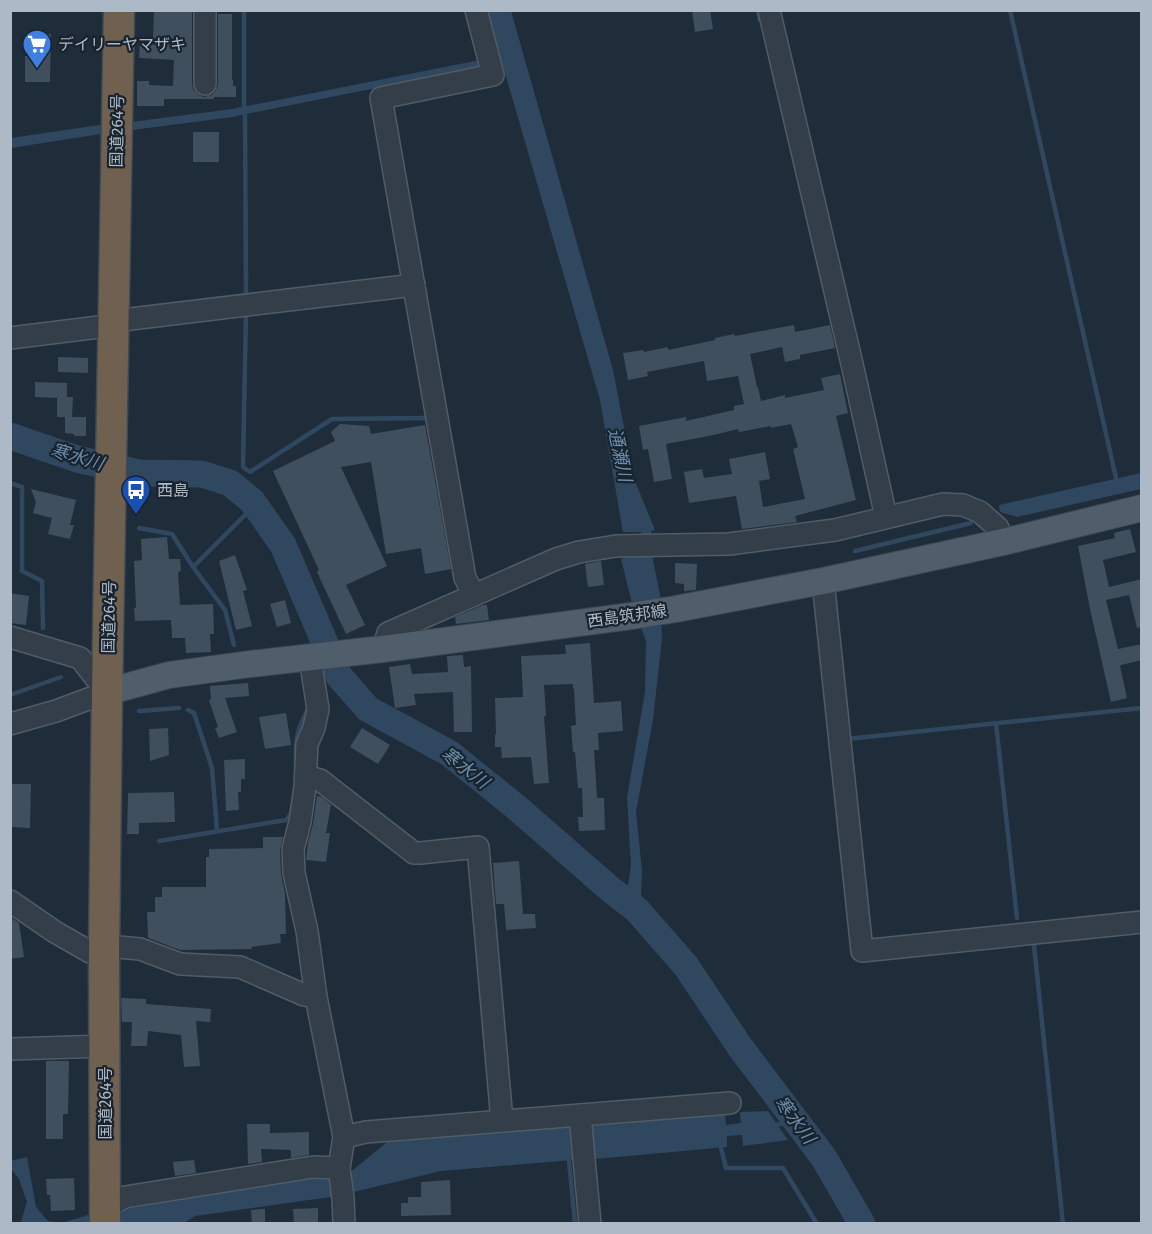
<svg xmlns="http://www.w3.org/2000/svg" width="1152" height="1234" viewBox="0 0 1152 1234" font-family="'Fira Sans','Noto Sans JP',sans-serif">
	<style>
		.water { fill: #2f4860 }
		.lines { fill: none; stroke-linecap: round; stroke-linejoin: round }
		.stream { stroke: #2f4860; stroke-width: 4.5 }
		.river { stroke: #2f4860; stroke-width: 27 }
		.building { fill: #404f5e }
		.minor-casing { stroke: #505c67; stroke-width: 24 }
		.major-casing { stroke: #3c4753; stroke-width: 28 }
		.highway-casing { stroke: #3d4954; stroke-width: 33 }
		.minor { stroke: #333e49; stroke-width: 21 }
		.major { stroke: #505d6a; stroke-width: 26 }
		.highway { stroke: #70604f; stroke-width: 30 }
		.labels { text-anchor: middle; dominant-baseline: central; stroke-width: 4.5; stroke-linejoin: round; paint-order: stroke }
		.poi-label { font-size: 16px; fill: #adb9c6; stroke: #18232e; text-anchor: start }
		.street-label { font-size: 16px; fill: #adb9c6; stroke: #18232e }
		.water-label { font-size: 18px; font-style: italic; fill: #6b8dac; stroke: #18232e }
	</style>
	<rect width="100%" height="100%" fill="#1f2c39"/>
	<g class="water">
		<polygon points="487,11 511,11 613,370 634,479 655,530 651,531 652,555 660,595 662,638 653,720 636,812 642,871 641,899 628,886 631,865 627,797 645,692 646,641 631,599 621,559 641,555 641,532 623,532 600,400"/>
		<polygon points="480,60 481,67 246,114 233,117 132,130 131,122 232,109"/>
		<polygon points="106,124 107,133 11,148 11,138"/>
		<polygon points="1141,473 1141,489 1017,517 1000,512 999,505"/>
		<polygon points="768,1111 788,1140 743,1146 742,1135 727,1136 727,1147 595,1159 593,1147 573,1149 573,1160 441,1171 337,1196 195,1216 184,1223 167,1223 161,1222 153,1224 120,1223 120,1210 313,1177 347,1175 387,1142 570,1126 572,1138 593,1136 592,1125 725,1113 726,1125 741,1123 740,1112"/>
		<polygon points="27,1157 36,1207 48,1221 62,1223 94,1213 94,1223 19,1223 21,1222 27,1202 19,1179 11,1169 10,1161"/>
	</g>
	<g class="lines">
		<g class="stream">
			<polyline points="758,10 760,20"/>
			<polyline points="1010,10 1116,478"/>
			<polyline points="244,107 244,10"/>
			<polyline points="245,114 246,299"/>
			<polyline points="246,312 243,467 250,472 332,419 430,418"/>
			<polyline points="10,483 22,487 22,571 42,581 43,628"/>
			<polyline points="139,528 172,534 193,567 250,510 252,501"/>
			<polyline points="855,551 971,523"/>
			<polyline points="193,567 225,610 234,645"/>
			<polyline points="10,695 61,677"/>
			<polyline points="188,710 194,713 212,768 217,831"/>
			<polyline points="139,711 179,708"/>
			<polyline points="996,723 1017,918"/>
			<polyline points="847,739 1142,708"/>
			<path d="M296,762c-1,-22 1,-32 11,-51"/>
			<polyline points="159,841 286,820 291,814 292,809"/>
			<polyline points="1034,945 1063,1224"/>
			<polyline points="773,1125 797,1122"/>
			<polyline points="721,1148 726,1168 783,1168 817,1224"/>
			<polyline points="569,1161 575,1224"/>
		</g>
		<polyline class="river" points="10,436 77,459 139,473 202,474 230,483 252,501 283,545 339,676 368,709 449,753 516,807 610,889 637,910 686,966 740,1047 824,1158 862,1224"/>
	</g>
	<g class="building">
		<polygon points="154,10 192,10 192,85 194,91 199,95 204,97 212,95 216,90 218,85 218,14 232,14 232,80 233,80 233,86 236,86 236,97 214,97 214,99 164,99 164,106 137,106 137,81 149,81 149,85 173,86 174,60 139,58 140,37 153,37"/>
		<polygon points="692,10 710,10 713,29 695,32"/>
		<polygon points="51,34 50,82 25,82 25,56 29,56 29,35"/>
		<rect x="193" y="132" width="26" height="30"/>
		<polygon points="794,325 795,332 830,325 835,348 800,355 800,359 785,362 782,347 750,354 757,387 758,387 761,401 785,395 785,398 824,390 821,378 840,374 848,413 836,416 856,500 795,516 797,522 742,529 736,496 689,503 684,472 702,469 704,478 732,474 729,459 765,452 770,479 759,481 763,507 805,499 793,449 798,447 791,424 771,428 771,426 739,432 738,429 709,436 666,444 672,479 654,482 648,449 643,450 639,426 686,417 686,421 734,410 734,406 744,404 738,376 707,381 704,361 647,372 648,376 628,380 623,353 643,350 644,352 668,347 668,350 715,340 715,338 734,334 735,336"/>
		<polygon points="58,357 88,358 88,373 58,372"/>
		<polygon points="35,382 67,383 67,397 73,397 72,417 86,417 86,436 74,436 74,434 65,433 65,417 57,417 57,398 35,397"/>
		<polygon points="340,424 369,426 371,434 425,425 451,569 425,574 421,548 386,554 371,462 341,467 387,566 346,585 365,625 346,634 317,572 319,570 273,471 335,441 331,432"/>
		<polygon points="31,489 76,500 70,525 74,525 70,539 48,534 52,518 33,513 36,502"/>
		<polygon points="1130,529 1136,552 1103,560 1109,587 1142,579 1142,627 1137,628 1129,595 1106,600 1118,649 1142,644 1142,660 1121,665 1120,666 1127,698 1111,702 1090,609 1078,546 1115,538 1114,533"/>
		<polygon points="167,537 169,559 180,559 181,571 178,572 180,605 213,604 214,634 210,634 211,652 186,653 185,638 172,638 171,620 135,621 134,608 136,608 134,561 142,560 141,539"/>
		<polygon points="235,555 247,590 243,591 252,626 236,630 219,561"/>
		<polygon points="601,561 604,585 588,587 585,564"/>
		<polygon points="675,563 697,564 696,590 684,591 684,584 675,583"/>
		<polygon points="10,593 29,596 26,625 10,623"/>
		<polygon points="285,600 291,623 277,627 270,604"/>
		<polygon points="483,605 487,605 489,620 456,624 455,617"/>
		<polygon points="590,643 594,703 621,701 623,731 598,733 599,750 594,750 597,798 604,798 605,830 579,831 578,817 583,817 582,788 578,788 575,752 573,752 571,726 576,725 574,689 573,689 573,684 544,685 546,716 544,716 549,783 534,784 531,757 502,758 501,747 495,747 495,735 496,734 495,698 523,697 521,656 566,654 565,645"/>
		<polygon points="463,655 464,667 471,666 472,732 454,732 453,692 414,694 416,705 395,708 389,667 410,664 412,674 448,672 447,656"/>
		<polygon points="248,683 249,696 225,698 237,732 219,738 215,728 218,727 209,700 211,699 210,686"/>
		<polygon points="286,713 291,745 265,749 259,717"/>
		<polygon points="168,728 169,755 150,761 149,729"/>
		<polygon points="362,728 390,745 378,764 350,747"/>
		<polygon points="245,759 245,779 241,779 241,792 238,792 239,810 226,811 224,760"/>
		<polygon points="10,784 31,784 30,828 10,827"/>
		<polygon points="174,792 175,822 139,823 139,834 127,834 128,793"/>
		<polygon points="317,796 322,797 331,805 326,833 330,833 326,862 306,860 308,842 313,824"/>
		<polygon points="263,837 283,837 280,850 281,874 285,893 286,934 280,934 281,943 251,947 252,949 180,950 148,938 147,912 155,912 155,897 162,897 162,887 206,887 206,857 209,857 209,849 263,848"/>
		<polygon points="519,861 523,914 535,914 536,928 506,930 504,904 496,904 493,863"/>
		<polygon points="10,917 19,923 24,957 10,959"/>
		<polygon points="121,998 146,999 146,1004 211,1009 210,1022 196,1021 200,1066 184,1067 181,1035 148,1031 147,1046 131,1046 132,1022 122,1022"/>
		<polygon points="46,1061 69,1061 68,1114 63,1114 63,1139 46,1139"/>
		<polygon points="247,1124 270,1124 270,1133 309,1132 309,1155 291,1158 291,1150 261,1149 262,1162 248,1164"/>
		<polygon points="194,1160 196,1173 175,1176 173,1162"/>
		<polygon points="74,1178 75,1210 51,1211 50,1195 47,1195 46,1179"/>
		<polygon points="450,1180 451,1215 401,1216 401,1203 408,1203 408,1197 421,1197 421,1182"/>
		<polygon points="318,1208 318,1224 294,1224 293,1209"/>
		<polygon points="265,1209 265,1224 252,1224 251,1210"/>
	</g>
	<g class="lines">
		<g class="minor-casing">
			<g id="minor">
				<polyline points="769,10 852,364 886,517"/>
				<polyline points="205,84 205,10"/>
				<polyline points="10,338 99,327 114,321 414,285"/>
				<polyline points="823,581 862,951 1142,922"/>
				<polyline points="474,595 465,578 381,98 493,75 476,10"/>
				<polyline points="10,637 80,658 107,692 56,711 10,724"/>
				<polyline points="383,649 388,633 556,559 579,552 616,546 729,544 835,530 943,504 963,505 980,512 998,528 1003,542"/>
				<polyline points="310,658 318,709 314,728 307,744 305,787 300,822 293,849 294,873 307,931 316,997 344,1137 339,1168 343,1198 344,1224"/>
				<polyline points="306,776 320,780 414,853 420,853 478,847 502,1121"/>
				<polyline points="10,901 55,932 90,952 104,955 118,947 140,949 180,964 240,967 304,995 316,997"/>
				<polyline points="10,1049 105,1046"/>
				<polyline points="580,1115 590,1224"/>
				<polyline points="344,1137 366,1132 730,1103"/>
				<polyline points="105,1207 125,1197 313,1167 339,1168"/>
			</g>
		</g>
		<g class="major-casing">
			<polyline id="major" points="107,692 169,675 250,664 383,649 631,616 676,609 823,581 1003,542 1142,508"/>
		</g>
		<g class="highway-casing">
			<polyline id="highway" points="105,1224 104,955 107,692 119,10"/>
		</g>
		<use href="#minor" class="minor"/>
		<use href="#major" class="major"/>
		<use href="#highway" class="highway"/>
	</g>
	<defs>
		<g id="supermarket-pin" transform="scale(1.5)"><path d="M0 17L-7.5 6A9.5 9.5 0 1 1 7.5 6Z" fill="#3f7fe0" stroke="#18232e"/><path d="M-6-5.5h2.5l.6 2H6L4.5 2H-2.5L-4.4-4H-6ZM-1.5 3.2a1.3 1.3 0 1 0 .1 0ZM3 3.2a1.3 1.3 0 1 0 .1 0Z" fill="#fff"/></g>
		<g id="bus-pin" transform="scale(1.5)"><path d="M0 17L-7.5 6A9.5 9.5 0 1 1 7.5 6Z" fill="#1a4fb4" stroke="#18232e"/><path d="M-5-6H5V4H4V6H2V4H-2V6H-4V4H-5ZM-3.5-4V0h7V-4ZM-3.5 1.2v1.5H-2V1.2ZM2 1.2v1.5H3.5V1.2Z" fill="#fff"/></g>
	</defs>
	<g fill-rule="evenodd">
		<use href="#supermarket-pin" x="37" y="44"/>
		<use href="#bus-pin" x="136" y="490"/>
	</g>
	<g class="labels">
		<g class="poi-label">
			<text x="58" y="44">デイリーヤマザキ</text>
			<text x="157" y="490">西島</text>
		</g>
		<g class="street-label">
			<text transform="translate(117 131) rotate(-89)">国道264号</text>
			<text transform="translate(627 616) rotate(-8)">西島筑邦線</text>
			<text transform="translate(109 617) rotate(-89)">国道264号</text>
			<text transform="translate(105 1103) rotate(-90)">国道264号</text>
		</g>
		<g class="water-label">
			<text transform="translate(620 455) rotate(78)">通瀬川</text>
			<text transform="translate(77 457) rotate(16)">寒水川</text>
			<text transform="translate(465 768) rotate(38)">寒水川</text>
			<text transform="translate(795 1120) rotate(53)">寒水川</text>
		</g>
	</g>
	<rect width="1152" height="1234" fill="none" stroke="#adb9c6" stroke-width="24"/>
</svg>
